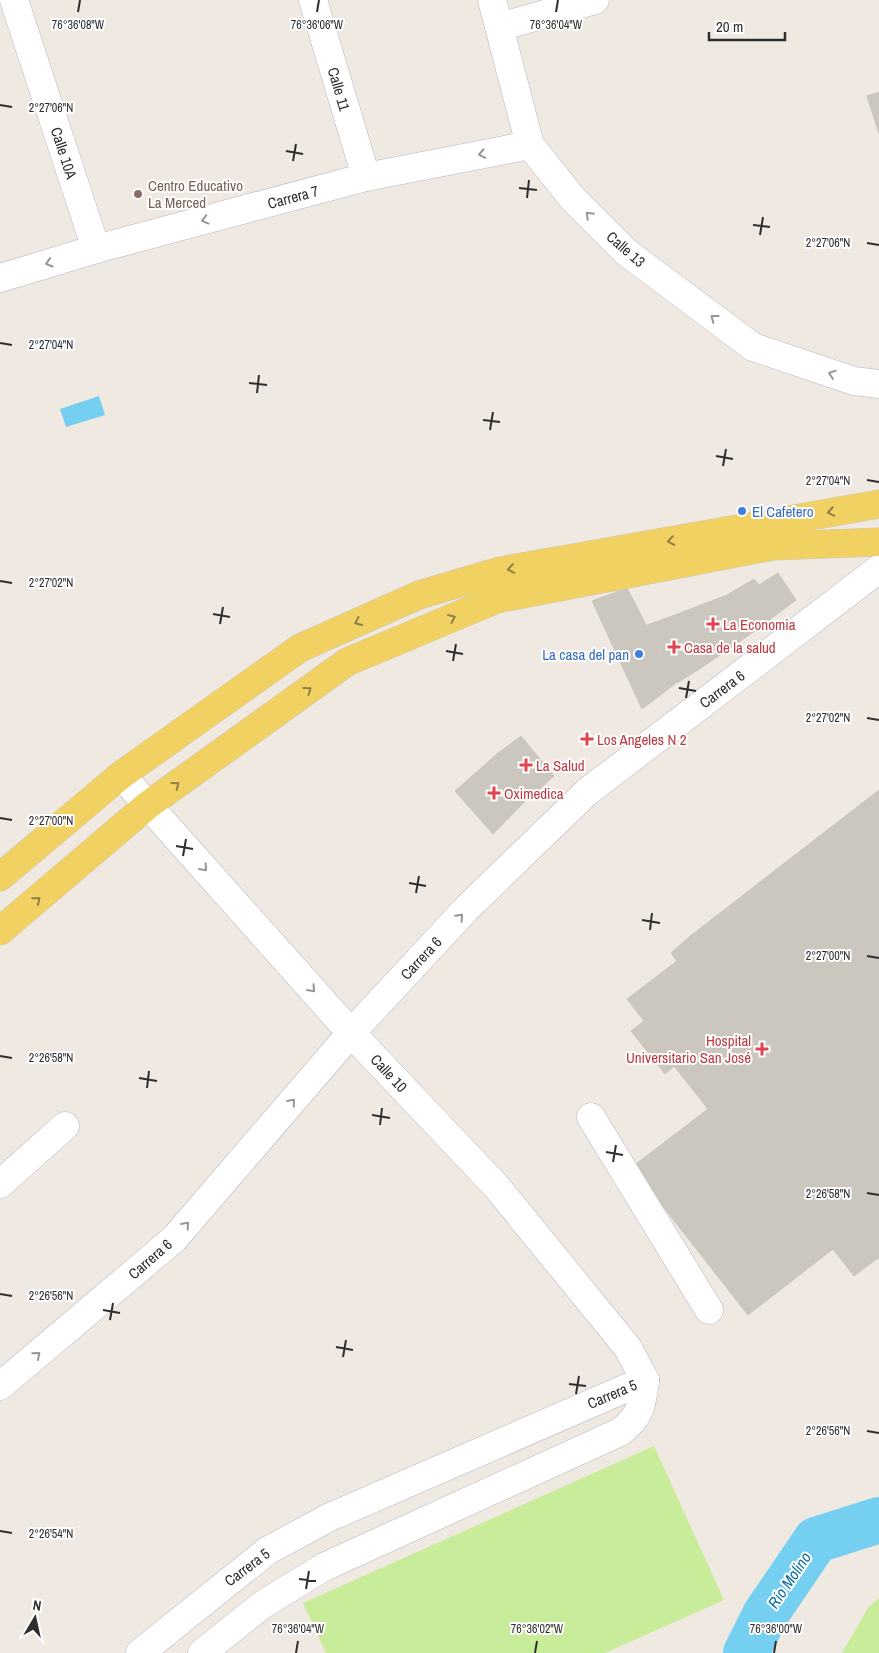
<svg xmlns="http://www.w3.org/2000/svg" width="879" height="1653" viewBox="0 0 879 1653" font-family="'Archivo Narrow',sans-serif">
	<style>
		.pitch { fill: #c9ec9a }
		.water { fill: #75cff0 }
		.lines { fill: none; stroke-linecap: round; stroke-linejoin: round }
		.river { stroke: #75cff0; stroke-width: 46 }
		.building { fill: #cbc7bf; stroke: #cbc5ba }
		.minor-casing { stroke: #b4b7c1; stroke-width: 29 }
		.major-casing { stroke: #c9c9c9; stroke-width: 29 }
		.minor { stroke: #fff; stroke-width: 28 }
		.major { stroke: #f2d163; stroke-width: 28 }
		.oneway { stroke: #969696 }
		.oneway2 { stroke: #908048 }
		.ticks { fill: none; stroke: #2e2e2e; stroke-width: 2 }
		.education-dot { fill: #8d6e63; stroke: #fff; stroke-width: 2 }
		.shop-dot { fill: #3f7fe0; stroke: #fff; stroke-width: 2 }
		.health-dot { fill: #e0444e; stroke: #fff; stroke-width: 2 }
		.labels { text-anchor: middle; dominant-baseline: central; stroke-width: 4; stroke-linejoin: round; paint-order: stroke }
		.street-label { font-size: 15px; fill: #2e2e2e; stroke: #fff }
		.education-label { font-size: 15px; fill: #785e54; stroke: #fff; text-anchor: start }
		.shop-label { font-size: 15px; fill: #366cbe; stroke: #fff; text-anchor: start }
		.health-label { font-size: 15px; fill: #be3a42; stroke: #fff; text-anchor: start }
		.water-label { font-size: 16px; font-style: italic; fill: #0d6fa3; stroke: #fff }
		.ticks-label { font-size: 12px; text-anchor: middle; fill: #2e2e2e; stroke: #fff; stroke-width: 4; stroke-linejoin: round; paint-order: stroke }
	</style>
	<rect width="100%" height="100%" fill="#efe9e1"/>
	<g class="pitch">
		<polygon points="654,1446 724,1600 605,1653 326,1653 303,1603"/>
		<polygon points="879,1598 879,1653 842,1653 868,1608"/>
	</g>
	<polygon class="water" points="99,396 105,415 66,427 60,409"/>
	<g class="lines">
		<polyline class="river" points="746,1653 765,1615 816,1540 879,1520"/>
	</g>
	<g class="building">
		<polygon points="879,92 879,134 867,96"/>
		<polygon points="778,573 796,600 752,633 727,595 754,579 759,585"/>
		<polygon points="627,588 676,683 642,709 592,601"/>
		<polygon points="727,595 752,633 701,668 675,615"/>
		<polygon points="675,615 701,668 677,683 647,625"/>
		<polygon points="521,736 554,776 533,795 498,753"/>
		<polygon points="498,753 532,794 493,834 455,791"/>
		<polygon points="879,790 879,1259 878,1258 854,1276 833,1249 748,1315 632,1167 708,1109 674,1066 665,1074 631,1031 644,1021 627,999 677,961 671,953 689,937"/>
	</g>
	<g class="lines">
		<g class="minor-casing">
			<g id="minor">
				<polyline points="14,0 96,249"/>
				<polyline points="313,0 366,177"/>
				<polyline points="492,0 530,145 573,199 626,252 753,347 854,381 879,384"/>
				<polyline points="499,27 595,0"/>
				<polyline points="0,278 96,249 366,177 530,145"/>
				<polyline points="121,775 351,1033 496,1186 628,1348 645,1380"/>
				<polyline points="591,1117 709,1310"/>
				<polyline points="0,1184 65,1126"/>
				<polyline points="0,1386 174,1239 351,1033 467,908 587,792 879,569"/>
				<polyline points="140,1653 267,1551 330,1517 645,1380"/>
				<path d="M202,1653l60,-48 62,-38 296,-135c21,-16 22,-27 25,-52"/>
			</g>
		</g>
		<g class="major-casing">
			<g id="major">
				<polyline points="0,877 121,775 300,648 419,595 500,571 879,504"/>
				<polyline points="0,931 148,805 347,662 497,599 773,546 879,542"/>
			</g>
		</g>
		<use href="#minor" class="minor"/>
		<use href="#major" class="major"/>
	</g>
	<defs><path id="oneway-chevron" d="M-2-3.5L2.5 0L-2 3.5" fill="none" stroke-width="1.6" stroke-linecap="round" stroke-linejoin="round" transform="scale(1.25)"/></defs>
	<g class="oneway">
		<use href="#oneway-chevron" transform="translate(482 154) rotate(169)"/>
		<use href="#oneway-chevron" transform="translate(589 215) rotate(-135)"/>
		<use href="#oneway-chevron" transform="translate(205 220) rotate(165)"/>
		<use href="#oneway-chevron" transform="translate(49 263) rotate(163)"/>
		<use href="#oneway-chevron" transform="translate(714 318) rotate(-143)"/>
		<use href="#oneway-chevron" transform="translate(832 374) rotate(-161)"/>
		<use href="#oneway-chevron" transform="translate(204 868) rotate(48)"/>
		<use href="#oneway-chevron" transform="translate(460 917) rotate(-47)"/>
		<use href="#oneway-chevron" transform="translate(312 989) rotate(48)"/>
		<use href="#oneway-chevron" transform="translate(292 1102) rotate(-49)"/>
		<use href="#oneway-chevron" transform="translate(186 1225) rotate(-49)"/>
		<use href="#oneway-chevron" transform="translate(37 1355) rotate(-40)"/>
	</g>
	<g class="oneway2">
		<use href="#oneway-chevron" transform="translate(831 512) rotate(170)"/>
		<use href="#oneway-chevron" transform="translate(671 541) rotate(170)"/>
		<use href="#oneway-chevron" transform="translate(511 569) rotate(170)"/>
		<use href="#oneway-chevron" transform="translate(452 618) rotate(-23)"/>
		<use href="#oneway-chevron" transform="translate(358 622) rotate(156)"/>
		<use href="#oneway-chevron" transform="translate(308 690) rotate(-36)"/>
		<use href="#oneway-chevron" transform="translate(176 785) rotate(-36)"/>
		<use href="#oneway-chevron" transform="translate(37 900) rotate(-40)"/>
	</g>
	<path class="ticks" d="M78,12l2,-12M317,12l2,-12M556,12l2,-12M0,105l12,2M286,151l17,3M293,161l3,-17M519,188l18,2M527,198l2,-18M753,225l17,2M760,235l3,-18M867,243l12,2M0,343l12,2M249,383l18,2M257,393l2,-18M483,420l17,2M490,430l3,-18M716,456l17,3M723,466l3,-17M867,480l12,2M0,581l12,2M213,614l17,3M220,624l3,-17M446,651l17,3M453,661l3,-17M679,688l17,3M686,698l3,-17M867,718l12,2M0,818l12,2M176,846l17,3M183,856l3,-17M409,883l17,3M416,893l3,-17M642,920l18,3M650,930l2,-17M867,956l12,2M0,1056l12,2M139,1078l18,3M147,1088l2,-17M372,1115l18,3M380,1125l2,-17M606,1152l17,3M613,1162l3,-17M867,1193l12,2M0,1294l12,2M103,1310l17,3M110,1320l3,-17M336,1347l17,3M343,1357l3,-17M569,1384l17,2M576,1394l3,-18M867,1431l12,2M0,1531l12,2M299,1579l17,2M306,1589l3,-18M296,1653l2,-12M535,1653l2,-12M774,1653l2,-12"/>
	<circle class="education-dot" cx="138" cy="194" r="5"/>
	<g class="shop-dot">
		<circle cx="742" cy="511" r="5"/>
		<circle cx="639" cy="654" r="5"/>
	</g>
	<g class="health-dot">
		<path d="M710.5 616.5h5v5h5v5h-5v5h-5v-5h-5v-5h5z"/>
		<path d="M671.5 639.5h5v5h5v5h-5v5h-5v-5h-5v-5h5z"/>
		<path d="M584.5 731.5h5v5h5v5h-5v5h-5v-5h-5v-5h5z"/>
		<path d="M523.5 757.5h5v5h5v5h-5v5h-5v-5h-5v-5h5z"/>
		<path d="M491.5 785.5h5v5h5v5h-5v5h-5v-5h-5v-5h5z"/>
		<path d="M759.5 1041.5h5v5h5v5h-5v5h-5v-5h-5v-5h5z"/>
	</g>
	<g class="labels">
		<g class="street-label">
			<text transform="translate(339 89) rotate(74)">Calle 11</text>
			<text transform="translate(64 153) rotate(72)">Calle 10A</text>
			<text transform="translate(293 197) rotate(-15)">Carrera 7</text>
			<text transform="translate(626 249) rotate(41)">Calle 13</text>
			<text transform="translate(722 689) rotate(-37)">Carrera 6</text>
			<text transform="translate(421 958) rotate(-47)">Carrera 6</text>
			<text transform="translate(389 1073) rotate(47)">Calle 10</text>
			<text transform="translate(150 1259) rotate(-41)">Carrera 6</text>
			<text transform="translate(612 1394) rotate(-23)">Carrera 5</text>
			<text transform="translate(247 1567) rotate(-37)">Carrera 5</text>
		</g>
		<g class="education-label">
			<text x="148" y="185">Centro Educativo<tspan x="148" dy="17">La Merced</tspan></text>
		</g>
		<g class="shop-label">
			<text x="752" y="511">El Cafetero</text>
			<text x="629" y="654" text-anchor="end">La casa del pan</text>
		</g>
		<g class="health-label">
			<text x="723" y="624">La Economia</text>
			<text x="684" y="647">Casa de la salud</text>
			<text x="597" y="739">Los Angeles N 2</text>
			<text x="536" y="765">La Salud</text>
			<text x="504" y="793">Oximedica</text>
			<text x="751" y="1040" text-anchor="end">Hospital<tspan x="751" dy="17">Universitario San José</tspan></text>
		</g>
		<g class="water-label">
			<text transform="translate(789 1580) rotate(-56)">Río Molino</text>
		</g>
	</g>
	<g class="ticks-label">
		<text x="78" y="29">76°36'08"W</text>
		<text x="317" y="29">76°36'06"W</text>
		<text x="556" y="29">76°36'04"W</text>
		<text x="51" y="112">2°27'06"N</text>
		<text x="828" y="247">2°27'06"N</text>
		<text x="51" y="349">2°27'04"N</text>
		<text x="828" y="485">2°27'04"N</text>
		<text x="51" y="587">2°27'02"N</text>
		<text x="828" y="722">2°27'02"N</text>
		<text x="51" y="825">2°27'00"N</text>
		<text x="828" y="960">2°27'00"N</text>
		<text x="51" y="1062">2°26'58"N</text>
		<text x="828" y="1198">2°26'58"N</text>
		<text x="51" y="1300">2°26'56"N</text>
		<text x="828" y="1435">2°26'56"N</text>
		<text x="51" y="1538">2°26'54"N</text>
		<text x="298" y="1633">76°36'04"W</text>
		<text x="537" y="1633">76°36'02"W</text>
		<text x="776" y="1633">76°36'00"W</text>
	</g>
	<g transform="translate(35 1618) rotate(9)" stroke="#ffffff" stroke-width="4" paint-order="stroke">
	<path d="M0-4L9 19L0 12L-9 19Z" fill="#2e2e2e"/>
	<text y="-8" font-size="14" font-weight="bold" text-anchor="middle" fill="#2e2e2e">N</text>
	</g>
	<path d="M709 32v8h76v-8" fill="none" stroke="#2e2e2e" stroke-width="2.5"/>
	<text x="716" y="32" font-size="15" fill="#2e2e2e" stroke="#ffffff" stroke-width="4" paint-order="stroke">20 m</text>
</svg>
